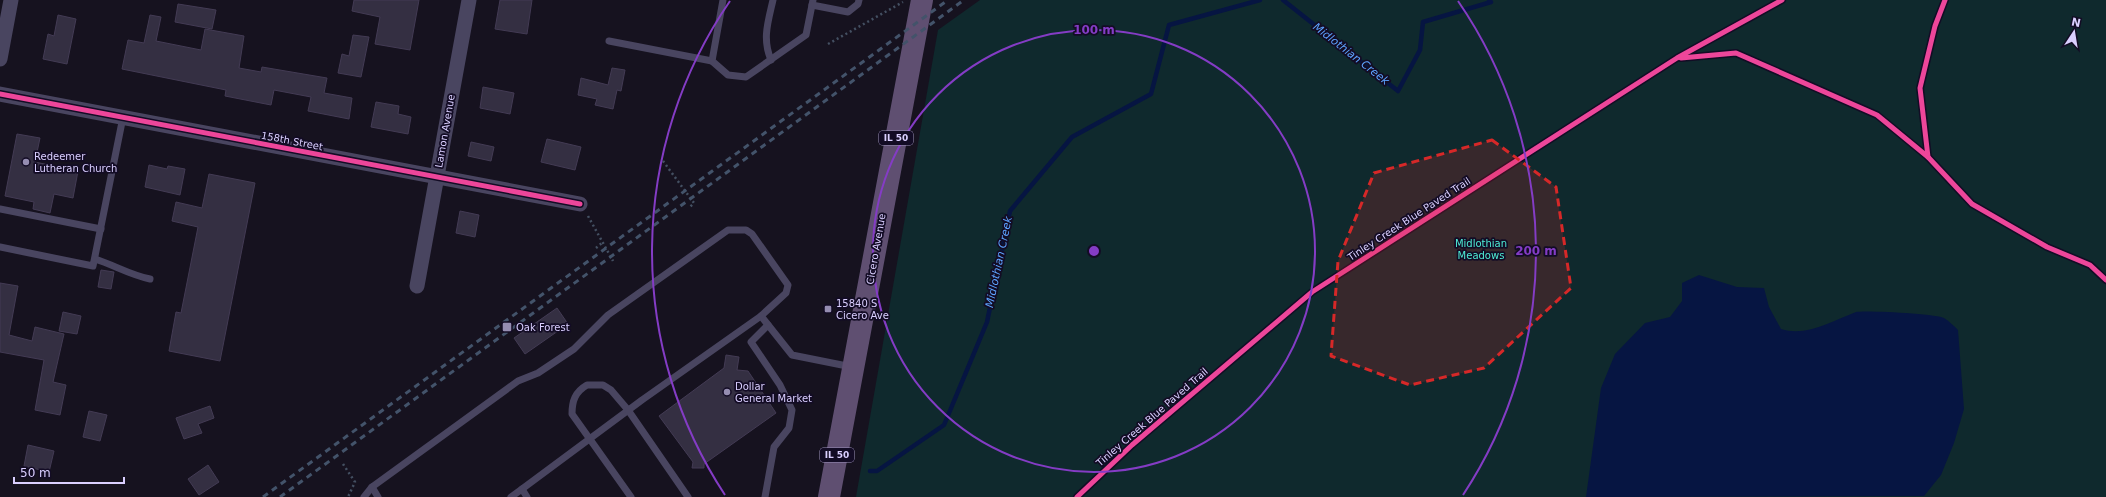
<svg xmlns="http://www.w3.org/2000/svg" width="2106" height="497" viewBox="0 0 2106 497" font-family="'DejaVu Sans',sans-serif">
	<style>
		.green { fill: #0f292d }
		.water { fill: #061542 }
		.lines { fill: none; stroke-linecap: round; stroke-linejoin: round }
		.stream { stroke: #061542; stroke-width: 4.5 }
		.building { fill: #342f42; stroke: #433b54 }
		.path { stroke: #445062; stroke-width: 2.5; stroke-dasharray: 2 3; stroke-linecap: butt }
		.service { stroke: #494560; stroke-width: 7 }
		.minor { stroke: #494560; stroke-width: 15 }
		.primary { stroke: #5f4f71; stroke-width: 22 }
		.rail { stroke: #43536a; stroke-width: 3; stroke-dasharray: 6 5; stroke-linecap: butt }
		.cycleway-casing { stroke: #130c25; stroke-width: 8 }
		.cycleway { stroke: #ed469a; stroke-width: 5 }
		.marked { fill: #d62828; fill-opacity: 0.2; stroke: #d62828; stroke-width: 3; stroke-dasharray: 8 5; stroke-linejoin: round }
		.ring { fill: none; stroke: #843cc5; stroke-width: 2 }
		.poi-dot { fill: #958db1; stroke: #130c25; stroke-width: 1.5 }
		.labels { text-anchor: middle; dominant-baseline: central; stroke-width: 3.5; stroke-linejoin: round; paint-order: stroke }
		.shield { fill: #130c25; stroke: #9e94be; stroke-width: 1 }
		.shield-label { font-size: 9px; font-weight: bold; fill: #dacfff }
		.street-label { font-size: 10px; fill: #dacfff; stroke: #130c25 }
		.poi-label { font-size: 10px; fill: #dacfff; stroke: #130c25; text-anchor: start }
		.park-label { font-size: 10px; fill: #4eecd5; stroke: #130c25 }
		.water-label { font-size: 11px; font-style: italic; fill: #5da3ff; stroke: #130c25 }
		.centre { fill: #843cc5; stroke: #130c25; stroke-width: 2 }
		.ring-label { font-size: 12px; text-anchor: middle; font-weight: bold; fill: #843cc5; stroke: #130c25; stroke-width: 3.5; stroke-linejoin: round; paint-order: stroke }
	</style>
	<rect width="100%" height="100%" fill="#16121f"/>
	<polygon class="green" points="980,0 2106,0 2106,497 856,497 938,30"/>
	<path class="water" d="M1699,275l38,12 27,1 5,19 12,22c26,8 51,-8 75,-17 8,-2 83,2 88,6 5,3 10,8 14,12l6,79 -10,34 -13,32 -17,21 -338,1 15,-109 14,-34 30,-31 25,-6 12,-16v-18z"/>
	<g class="lines">
		<g class="stream">
			<polyline points="1283,0 1398,91 1420,50 1423,22 1491,2 1489,0"/>
			<polyline points="870,471 877,471 944,425 987,322 1010,211 1072,137 1151,94 1169,25 1260,0"/>
		</g>
	</g>
	<g class="building">
		<polygon points="354,0 419,0 410,50 375,44 380,17 352,11"/>
		<polygon points="500,0 532,0 527,34 495,29"/>
		<polygon points="178,4 216,10 212,29 175,22"/>
		<polygon points="58,15 76,19 67,64 43,59 48,34 54,36"/>
		<polygon points="150,15 161,17 156,41 201,50 205,29 244,36 239,68 261,72 262,67 327,78 324,93 352,98 349,119 308,111 311,97 274,90 271,105 225,96 226,90 122,69 128,40 144,43"/>
		<polygon points="353,35 369,37 361,77 338,73 342,54 349,56"/>
		<polygon points="612,68 625,70 621,91 617,90 613,109 595,105 597,99 578,95 581,78 608,85"/>
		<polygon points="483,87 514,93 510,114 480,108"/>
		<polygon points="376,102 399,106 398,114 411,117 408,134 371,127"/>
		<polygon points="17,134 40,138 35,162 78,171 73,198 54,194 50,213 33,209 34,202 5,196"/>
		<polygon points="547,139 581,147 575,170 541,162"/>
		<polygon points="471,142 494,147 491,161 468,156"/>
		<polygon points="149,165 167,169 168,166 185,169 180,195 145,187"/>
		<polygon points="209,174 255,183 220,361 169,351 176,312 181,313 198,227 172,221 176,202 202,208"/>
		<polygon points="460,211 479,215 475,237 456,233"/>
		<polygon points="101,270 114,272 111,289 98,287"/>
		<polygon points="0,283 18,286 9,335 32,341 35,327 64,334 53,382 66,385 60,415 35,410 44,360 0,352"/>
		<polygon points="557,308 568,324 525,354 514,338"/>
		<polygon points="63,312 81,316 77,334 59,331"/>
		<polygon points="726,355 739,357 737,370 748,371 776,413 704,464 704,468 692,468 693,462 659,416 724,368"/>
		<polygon points="210,406 214,418 198,424 202,433 184,439 176,418"/>
		<polygon points="89,411 107,415 100,441 83,437"/>
		<polygon points="28,445 54,451 49,472 24,466"/>
		<polygon points="208,465 219,482 199,495 188,479"/>
	</g>
	<g class="lines">
		<g class="path">
			<polyline points="828,44 903,2"/>
			<polyline points="663,161 694,203 690,207"/>
			<polyline points="588,216 613,261"/>
			<polyline points="596,248 603,242"/>
			<polyline points="343,464 355,482 348,497"/>
		</g>
		<g class="service">
			<polyline points="723,0 712,61 728,75 746,77 806,35 813,0"/>
			<polyline points="812,5 848,12 858,4 859,0"/>
			<polyline points="609,41 712,61"/>
			<path d="M771,60c-9,-21 -3,-38 2,-60"/>
			<polyline points="0,209 101,229"/>
			<polyline points="0,247 93,266 123,117"/>
			<path d="M95,259c19,6 35,16 55,20"/>
			<polyline points="372,487 378,497"/>
			<polyline points="522,489 642,400 761,316 792,355 852,367"/>
			<polyline points="364,497 372,487 518,381 538,373 574,349 608,315 728,230 746,230 752,234 788,285 786,293 761,316"/>
			<polyline points="511,497 522,489 527,497"/>
			<path d="M631,497l-59,-83c0,-13 3,-22 15,-29h16l8,5 17,20 60,87"/>
			<polyline points="765,497 774,447 789,428 792,410 780,385 751,342 768,325"/>
		</g>
		<g class="minor">
			<polyline points="0,59 11,0"/>
			<polyline points="0,94 580,204"/>
			<polyline points="417,286 469,0"/>
		</g>
		<polyline class="primary" points="829,497 922,0"/>
		<g class="rail">
			<polyline points="263,497 948,0"/>
			<polyline points="280,497 964,0"/>
		</g>
		<g class="cycleway-casing">
			<g id="cycleway">
				<polyline points="1945,0 1935,26 1920,88 1928,157 1972,204 2047,247 2090,265 2106,280"/>
				<polyline points="1681,58 1736,53 1877,115 1928,157"/>
				<polyline points="0,94 580,204"/>
				<polyline points="1077,497 1132,445 1312,292 1677,58 1782,0"/>
			</g>
		</g>
		<use href="#cycleway" class="cycleway"/>
	</g>
	<path class="marked" d="M1492,140l64,47 15,101 -87,80 -74,17 -79,-29 7,-95 36,-88z"/>
	<g class="ring">
		<circle cx="1094" cy="251" r="221"/>
		<path d="M725 495A442 442 0 0 1 730 1M1458 1A442 442 0 0 1 1463 495"/>
	</g>
	<g class="poi-dot">
		<circle cx="26" cy="162" r="4"/>
		<rect x="824" y="305" width="8" height="8" rx="2"/>
		<rect x="502" y="322" width="10" height="10" rx="2"/>
		<circle cx="727" cy="392" r="4"/>
	</g>
	<g class="labels">
		<g class="shield">
			<rect x="879" y="131" width="34" height="14" rx="3"/>
			<rect x="820" y="448" width="34" height="14" rx="3"/>
		</g>
		<g class="shield-label">
			<text x="896" y="138">IL 50</text>
			<text x="837" y="455">IL 50</text>
		</g>
		<g class="street-label">
			<text transform="translate(445 131) rotate(-80)">Lamon Avenue</text>
			<text transform="translate(292 141) rotate(11)">158th Street</text>
			<text transform="translate(1409 219) rotate(-33)">Tinley Creek Blue Paved Trail</text>
			<text transform="translate(876 249) rotate(-80)">Cicero Avenue</text>
			<text transform="translate(1152 417) rotate(-41)">Tinley Creek Blue Paved Trail</text>
		</g>
		<g class="poi-label">
			<text x="34" y="156">Redeemer<tspan x="34" dy="12">Lutheran Church</tspan></text>
			<text x="836" y="303">15840 S<tspan x="836" dy="12">Cicero Ave</tspan></text>
			<text x="516" y="327">Oak Forest</text>
			<text x="735" y="386">Dollar<tspan x="735" dy="12">General Market</tspan></text>
		</g>
		<g class="park-label">
			<text x="1481" y="243">Midlothian<tspan x="1481" dy="12">Meadows</tspan></text>
		</g>
		<g class="water-label">
			<text transform="translate(1351 54) rotate(38)">Midlothian Creek</text>
			<text transform="translate(999 262) rotate(-78)">Midlothian Creek</text>
		</g>
	</g>
	<circle cx="1094" cy="251" r="6" class="centre"/>
	<g class="ring-label">
		<text x="1094" y="34">100 m</text>
		<text x="1536" y="255">200 m</text>
	</g>
	<g transform="translate(2074 32) rotate(12)" stroke="#130c25" stroke-width="3" paint-order="stroke">
	<path d="M0-3L7 15L0 10L-7 15Z" fill="#dacfff"/>
	<text y="-6" font-size="11" font-weight="bold" text-anchor="middle" fill="#dacfff">N</text>
	</g>
	<path d="M14 477v6h110v-6" fill="none" stroke="#dacfff" stroke-width="2"/>
	<text x="20" y="477" font-size="12" fill="#dacfff" stroke="#130c25" stroke-width="3" paint-order="stroke">50 m</text>
</svg>
